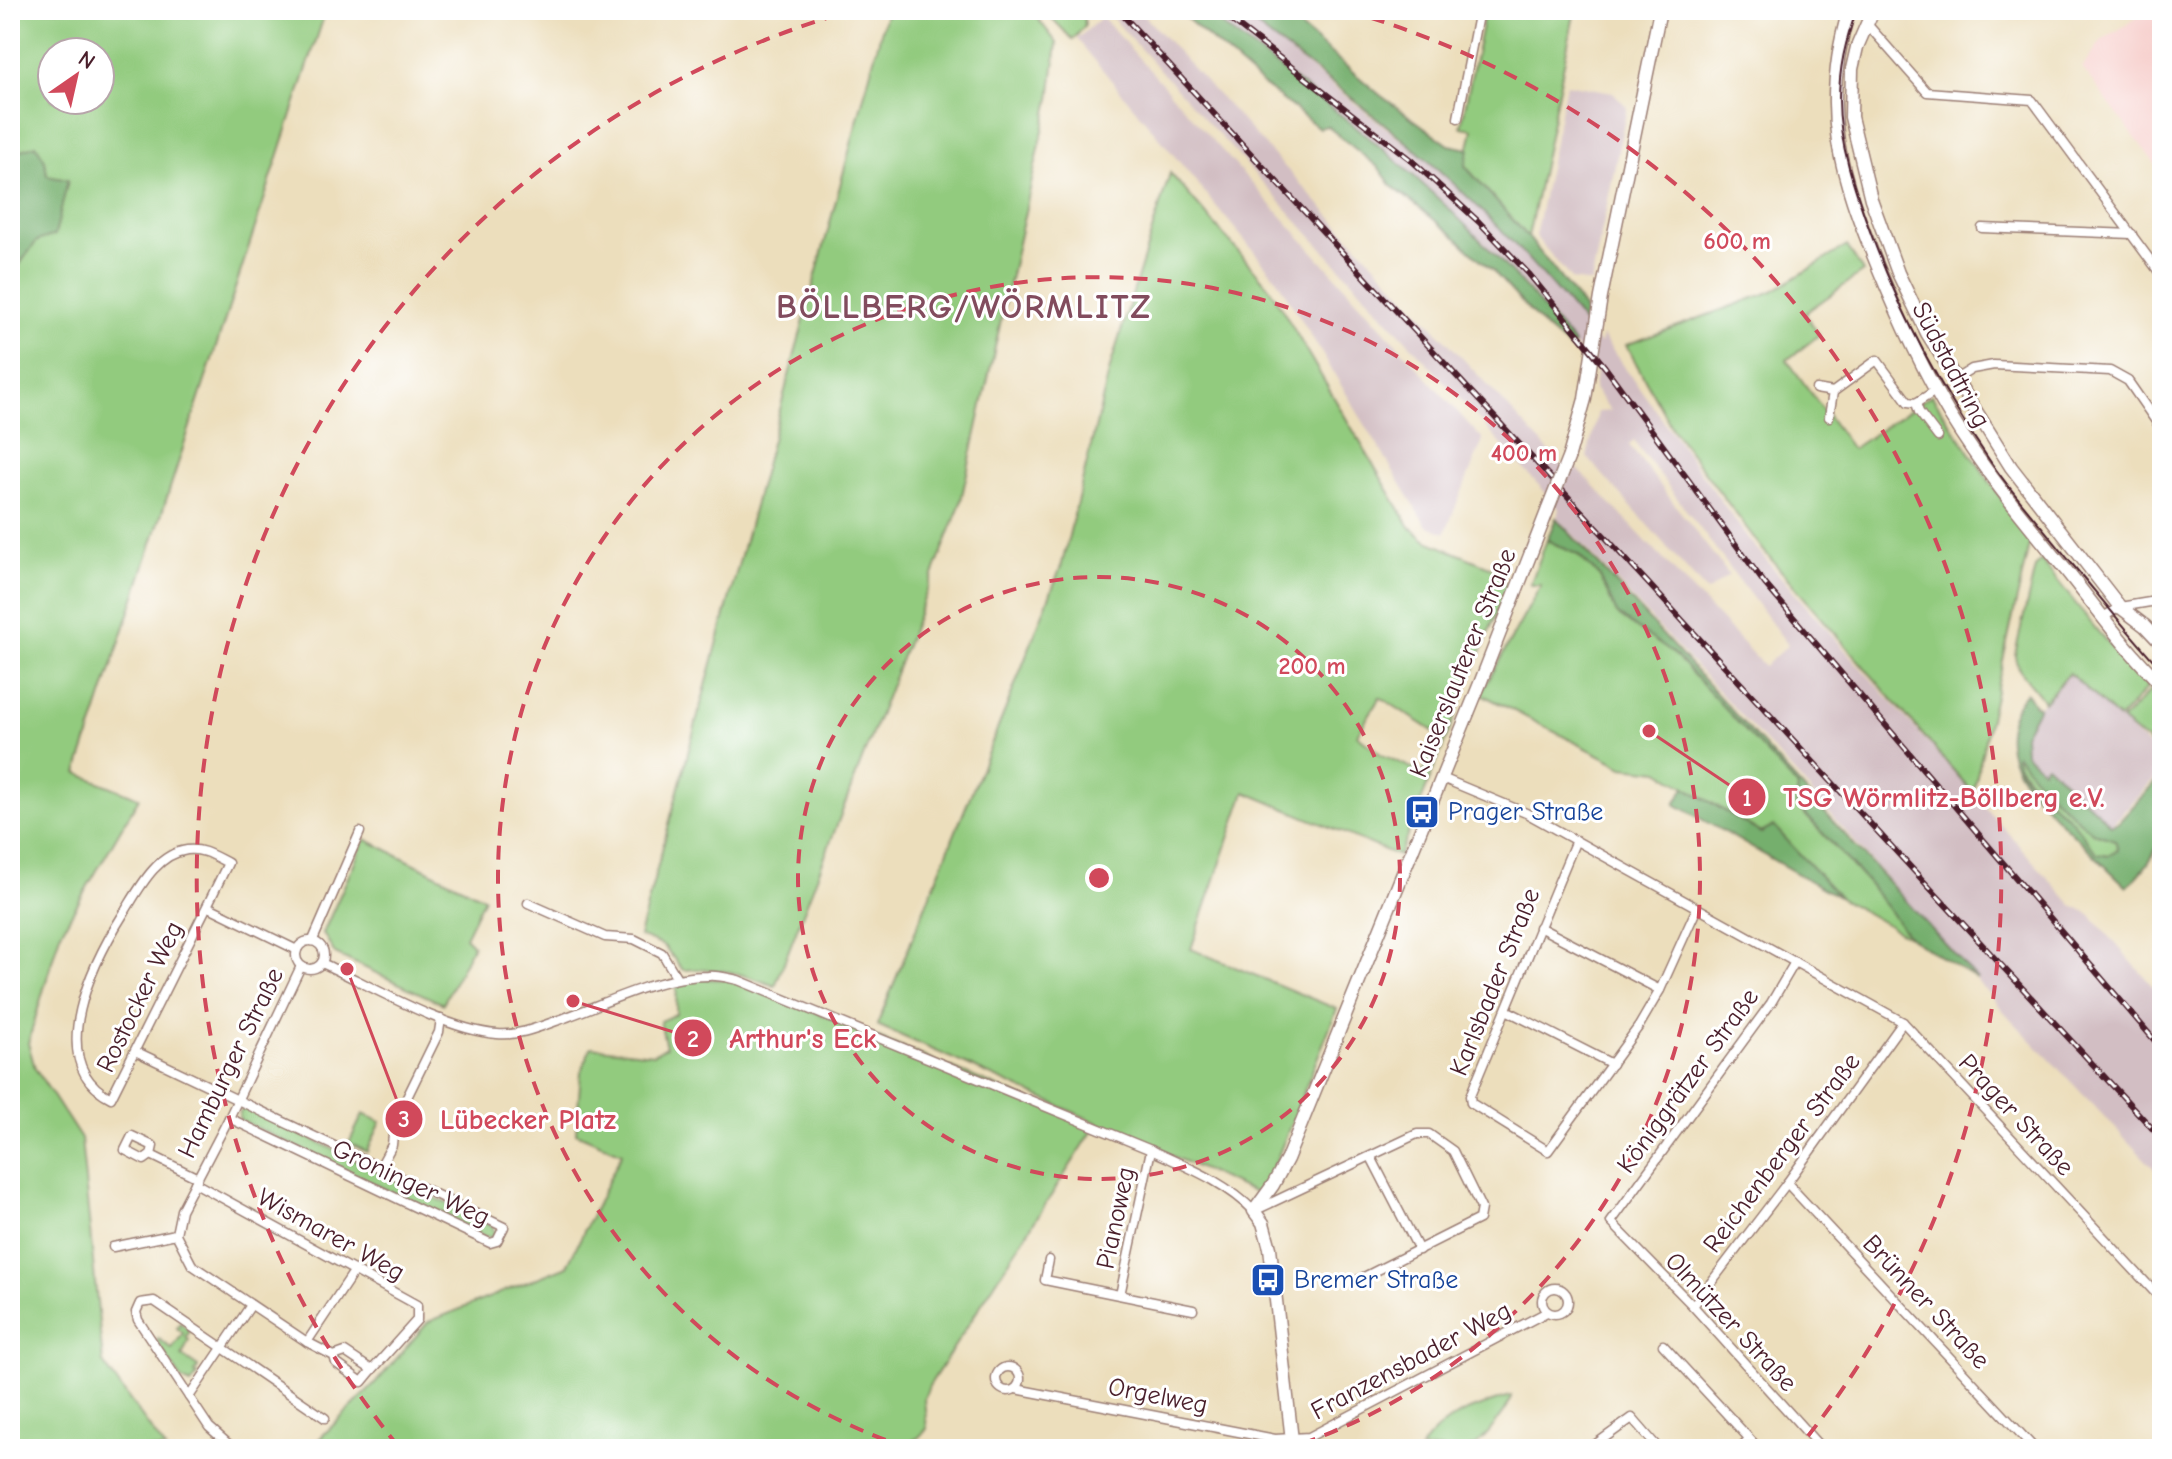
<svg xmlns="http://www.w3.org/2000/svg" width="2172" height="1459" viewBox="0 0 2172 1459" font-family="'Comic Neue',sans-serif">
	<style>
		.built { fill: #f7d0cd }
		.industrial { fill: #d2bec3 }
		.green { fill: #92cb7e; stroke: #6e7554; stroke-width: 2; fill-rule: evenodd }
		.forest { fill: #75af6d; stroke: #60674c; stroke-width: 2; fill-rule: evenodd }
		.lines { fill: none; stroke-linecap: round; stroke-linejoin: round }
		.street-casing { stroke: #9b7e74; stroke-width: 11 }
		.secondary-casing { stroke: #9b7e74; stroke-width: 15 }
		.street { stroke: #fff; stroke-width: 8 }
		.secondary { stroke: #fff; stroke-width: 12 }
		.tram { stroke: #4a1f2b; stroke-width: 2 }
		.rail-casing { stroke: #4a1f2b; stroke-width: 6 }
		.rail { stroke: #fff; stroke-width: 3; stroke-dasharray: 9; stroke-linecap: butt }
		.secondary-bridge-casing { stroke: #9b7e74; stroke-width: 15; stroke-linecap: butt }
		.secondary-bridge { stroke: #fff; stroke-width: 12 }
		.ring { fill: none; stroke: #d1495b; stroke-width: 4; stroke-dasharray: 14 10 }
		.labels { text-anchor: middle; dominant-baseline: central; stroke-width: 6; stroke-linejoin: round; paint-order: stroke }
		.street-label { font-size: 26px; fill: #4a1f2b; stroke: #fff }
		.transit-label { font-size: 26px; fill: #164399; stroke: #fff; text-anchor: start }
		.district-label { font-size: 34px; font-weight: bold; letter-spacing: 2px; fill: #824c5e; stroke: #fff }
		.centre { fill: #d1495b; stroke: #fff; stroke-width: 4 }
		.ring-label { font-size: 24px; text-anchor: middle; font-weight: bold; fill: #d1495b; stroke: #fff; stroke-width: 6; stroke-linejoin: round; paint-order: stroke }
		.leader { fill: none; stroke: #d1495b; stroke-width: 3 }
		.callout-dot { fill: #d1495b; stroke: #fff; stroke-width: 3 }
		.mark-label { font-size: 24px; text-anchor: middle; font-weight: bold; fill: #fff }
		.callout-label { font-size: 28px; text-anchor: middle; font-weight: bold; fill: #d1495b; stroke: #fff; stroke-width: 6; stroke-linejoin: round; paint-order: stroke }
	</style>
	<rect width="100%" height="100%" fill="#fff"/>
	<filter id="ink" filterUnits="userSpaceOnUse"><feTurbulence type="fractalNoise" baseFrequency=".0125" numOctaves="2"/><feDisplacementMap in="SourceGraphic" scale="16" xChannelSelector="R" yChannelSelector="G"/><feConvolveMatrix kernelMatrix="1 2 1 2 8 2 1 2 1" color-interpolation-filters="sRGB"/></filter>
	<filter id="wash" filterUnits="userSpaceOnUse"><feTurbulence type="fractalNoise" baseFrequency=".006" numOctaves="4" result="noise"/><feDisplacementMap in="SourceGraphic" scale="32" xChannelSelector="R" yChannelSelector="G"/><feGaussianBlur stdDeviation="1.8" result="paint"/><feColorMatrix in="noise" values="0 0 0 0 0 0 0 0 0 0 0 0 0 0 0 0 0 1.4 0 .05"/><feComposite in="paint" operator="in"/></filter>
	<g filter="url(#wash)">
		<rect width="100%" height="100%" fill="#ecdebc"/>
		<polygon class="built" points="2149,10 2162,25 2162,173 2082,68 2101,41"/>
		<g class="industrial">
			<polygon points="1105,10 1139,10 1571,475 1575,466 1764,666 1788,645 1634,441 1629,445 1729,575 1707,592 1587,457 1598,412 1611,411 1594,389 1596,372 1531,292 1482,240 1345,119 1202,10 1235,10 1431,163 1489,217 1540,271 1600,344 1602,336 1750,541 1798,597 2072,905 2090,914 2162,997 2162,1177 2008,1016 1796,775 1557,517 1559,509 1544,491"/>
			<polygon points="1102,17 1483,440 1445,533 1426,525 1276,278 1077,39"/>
			<polygon points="1566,84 1613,92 1627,107 1591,283 1572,280 1535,236"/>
			<polygon points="2069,673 2162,759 2162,770 2111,825 2047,765 2042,769 2025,753 2024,734 2039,707"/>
		</g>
		<g class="green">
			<path d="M10,10h316l-249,763 62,25 -79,136 -32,109 7,25 46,71 22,224 62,86h-155v-1178l6,-1 45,-66 7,-24 -21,-3 -2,-17 -32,-7 -3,4zM52,52h48v48h-48z"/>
			<path d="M887,10h144l26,33 -7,56 -90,406 -185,481c-34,-13 -56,-19 -92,-16l-19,-24 -25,-10z"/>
			<polygon points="1044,10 1074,10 1084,18 1085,25 1073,40"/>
			<polygon points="1485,10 1575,10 1528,237 1465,166 1473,129 1461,127"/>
			<path d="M1170,173l99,114 141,240 15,13 72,30 10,17 -108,269 -154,-64 -54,157 146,60 -75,187 -385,-171 131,-322 54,-139 49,-200zM1380,697l59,38 -16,38 -41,-18 -25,-20z"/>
			<polygon points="1847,246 1863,272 1805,313 1819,335 1787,360 1852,449 1931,395 2030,541 1973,793 1764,551 1673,430 1626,345 1773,291"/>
			<polygon points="1547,540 1578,555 1600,577 1617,614 1675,655 1798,787 1796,805 1869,884 1910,938 1840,898 1774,827 1762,833 1659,771 1623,767 1481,694 1541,585 1530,585"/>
			<path d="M2041,560l59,74 48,53 -29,32 -50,-46 -25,29c-9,-16 -29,-30 -29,-48l20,-86z"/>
			<polygon points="2151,690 2162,700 2162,754 2121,721"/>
			<path d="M2017,753l23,31 39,37 15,12 21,7 3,9 -10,6 -11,-2c-10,-11 -18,-25 -29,-36 -20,-18 -38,-33 -52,-57z"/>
			<polygon points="365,839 484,898 465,937 473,945 443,1004 335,954 323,933"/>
			<polygon points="677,978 738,980 1095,1127 929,1386 924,1399 927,1429 918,1438 894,1449 309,1449 374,1385 428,1322 567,1266 622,1153 576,1133 581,1072 591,1047 653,1054 666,1047 660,1021 676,1014"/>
			<polygon points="243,1109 249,1109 492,1225 495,1234 491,1237 485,1237 240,1120 239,1113"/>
			<polygon points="363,1114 381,1122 367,1152 349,1143"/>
			<polygon points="180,1323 190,1331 186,1337 189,1340 182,1356 198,1367 195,1373 198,1375 191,1384 182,1380 157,1342 158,1338 172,1349 183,1333 177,1328"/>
			<path d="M1511,1396c-1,9 -9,19 -16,28 -24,35 -35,25 -75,25 23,-33 54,-42 91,-53z"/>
		</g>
		<g class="forest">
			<path d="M1177,10h25c76,58 155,113 225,178 53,49 101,101 147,156l-5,4 -24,-20 -51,-56 -43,-39 -59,-47 -13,-18 -52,-42 -8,2 -57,-44z"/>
			<path d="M1235,10h45l100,85 69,50 20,4 -4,17 63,71 56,71 3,19c-48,-58 -98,-113 -155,-163 -62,-55 -131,-103 -197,-154z"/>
			<polygon points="36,145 45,160 47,176 68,180 55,235 37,241 15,270 10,271 10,157 13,153"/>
			<polygon points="1556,518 1977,979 1910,938 1869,884 1796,804 1798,787 1675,655 1617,614 1600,577 1578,555 1547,540"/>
			<path d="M2026,692l8,13 5,2 -15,27 1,19 17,16 4,-5 65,61 8,-3 43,-48c0,53 6,75 -35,113 -21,-20 -42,-41 -63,-62 -38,-38 -80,-78 -38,-133zM2016,754l24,30 39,37 15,12 21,7 3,9 -10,6 -11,-2c-9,-10 -16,-21 -24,-31 -16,-17 -59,-44 -57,-68z"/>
			<polygon points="1685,787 1761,833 1774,826 1840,898 1675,804"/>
		</g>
	</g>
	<g filter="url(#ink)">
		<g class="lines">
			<g class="street-casing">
				<g id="street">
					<polyline points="2158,10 2162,16"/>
					<polyline points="1867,24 1927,92 2032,100 2162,276"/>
					<polyline points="1458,118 1479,10"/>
					<polyline points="1982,228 2132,234"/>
					<polyline points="1956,379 1972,369 1994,365 2110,371 2128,381 2162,430"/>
					<polyline points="1816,389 1833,392 1877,360 1908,402 1916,403 1935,391"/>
					<polyline points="1916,403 1919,412 1938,437"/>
					<polyline points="1829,417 1833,392"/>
					<polyline points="2103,617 2120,607 2162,600"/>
					<polyline points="1442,778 1526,813 1903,1022 2162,1300"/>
					<polyline points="1576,840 1470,1096 1471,1103 1548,1151 1639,1026 1660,990 1697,908"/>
					<polyline points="528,903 605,937 634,939 662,953 677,978"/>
					<path d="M207,906l21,-43c-14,-7 -25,-15 -41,-13 -31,4 -48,39 -63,63 -29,46 -83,150 -13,185l96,-192 90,44"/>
					<polyline points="1539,927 1660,990"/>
					<polyline points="313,940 360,832"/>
					<circle cx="310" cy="955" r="14"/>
					<polyline points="1795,962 1771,1003 1611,1222 1693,1306 1822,1449"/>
					<path d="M322,963c49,23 123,67 175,71 20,2 40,-6 59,-13 49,-17 100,-45 152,-45 10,-1 20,2 30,4l413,170c36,17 75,32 103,61l163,-77h12l24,17 28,57 -2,11 -127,64"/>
					<polyline points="301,966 229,1118 181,1210 176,1234 192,1265 307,1342 334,1356 336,1363 362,1382 372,1370 345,1352 334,1356"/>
					<polyline points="1506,1010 1612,1064"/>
					<polyline points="135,1051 504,1227 497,1241 490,1243 229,1118"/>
					<polyline points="151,1155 153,1146 132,1136 125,1150 144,1160 151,1155 198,1178"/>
					<polyline points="1371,1157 1419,1250"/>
					<polyline points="380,1167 392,1145 394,1124 439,1032 441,1019"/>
					<polyline points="195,1183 417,1305 417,1320 372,1370"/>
					<polyline points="1787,1183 2035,1449"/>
					<polyline points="113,1247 176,1234"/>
					<polyline points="1049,1260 1045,1280 1193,1310"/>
					<circle cx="1555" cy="1301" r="13"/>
					<polyline points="1120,1295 1151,1150"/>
					<polyline points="1693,1306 1787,1183 1903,1022"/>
					<polyline points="307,1342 355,1270"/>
					<polyline points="1663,1345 1759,1449"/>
					<circle cx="1008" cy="1379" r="12"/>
					<polyline points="1016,1389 1275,1439 1309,1437 1547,1312"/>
					<polyline points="189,1397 251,1305"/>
					<polyline points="234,1449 209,1427 138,1320 136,1312 140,1303 154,1301 325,1418"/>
					<polyline points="1589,1449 1632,1418 1659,1449"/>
					<polyline points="1739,1449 1749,1439"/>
				</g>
			</g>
			<g class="secondary-casing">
				<g id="secondary">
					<path d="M1849,10c-30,101 -9,164 29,257 21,51 43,100 71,147 34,56 75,105 116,155 32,40 61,81 97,116"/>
					<polyline points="1873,10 1857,47 1852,69 1851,117 1871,199 1898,273 1927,333 2011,467 2120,607 2145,626 2162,644"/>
					<polyline points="1569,456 1585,399 1601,297 1660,10"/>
					<polyline points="1293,1449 1270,1248 1263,1223 1254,1211 1273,1185 1287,1159 1481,681 1548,509"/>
				</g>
			</g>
			<use href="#street" class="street"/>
			<use href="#secondary" class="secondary"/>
			<path class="tram" d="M1857,10c-11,28 -18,58 -18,89 0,46 16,91 32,135 30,81 72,159 121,230 23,33 51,63 76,95 31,37 61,75 94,111"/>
			<g class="rail-casing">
				<g id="rail">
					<polyline points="1118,10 2162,1139"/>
					<polyline points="1218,10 1411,160 1479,222 1529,274 1605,367 1765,584 2162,1049"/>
				</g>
			</g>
			<use href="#rail" class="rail"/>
			<g class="secondary-bridge-casing">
				<polyline id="secondary-bridge" points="1548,509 1569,456"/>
			</g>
			<use href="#secondary-bridge" class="secondary-bridge"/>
		</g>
	</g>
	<g class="ring">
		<circle cx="1099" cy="878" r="301"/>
		<path d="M908 1448A601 601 0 1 1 1290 1448"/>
		<path d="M398 1446A902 902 0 0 1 850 11M1348 11A902 902 0 0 1 1800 1446"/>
	</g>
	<defs>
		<g id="bus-square" transform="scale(1.8)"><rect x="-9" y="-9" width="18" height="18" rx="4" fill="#1a4fb4" stroke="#fff"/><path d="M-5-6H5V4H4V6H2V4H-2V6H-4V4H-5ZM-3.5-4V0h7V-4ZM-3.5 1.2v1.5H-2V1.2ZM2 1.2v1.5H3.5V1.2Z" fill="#fff"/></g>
	</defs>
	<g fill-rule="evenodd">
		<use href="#bus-square" x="1422" y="812"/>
		<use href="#bus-square" x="1268" y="1280"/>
	</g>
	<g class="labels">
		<g class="street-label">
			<text transform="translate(1951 365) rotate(62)">Südstadtring</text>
			<text transform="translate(1463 663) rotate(-68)">Kaiserslauterer Straße</text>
			<text transform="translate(1495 982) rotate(-68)">Karlsbader Straße</text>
			<text transform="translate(140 997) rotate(-64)">Rostocker Weg</text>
			<text transform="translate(231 1063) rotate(-64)">Hamburger Straße</text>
			<text transform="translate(1688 1081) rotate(-54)">Königgrätzer Straße</text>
			<text transform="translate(2016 1115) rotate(47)">Prager Straße</text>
			<text transform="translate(1782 1153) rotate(-53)">Reichenberger Straße</text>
			<text transform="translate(411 1183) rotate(25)">Groninger Weg</text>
			<text transform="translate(1116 1218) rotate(-78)">Pianoweg</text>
			<text transform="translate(331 1235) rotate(29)">Wismarer Weg</text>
			<text transform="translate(1926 1302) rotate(47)">Brünner Straße</text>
			<text transform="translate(1731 1322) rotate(47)">Olmützer Straße</text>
			<text transform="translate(1411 1361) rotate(-28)">Franzensbader Weg</text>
			<text transform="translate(1158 1396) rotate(11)">Orgelweg</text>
		</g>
		<g class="transit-label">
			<text x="1448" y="812">Prager Straße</text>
			<text x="1294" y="1280">Bremer Straße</text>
		</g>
		<g class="district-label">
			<text x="964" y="307">BÖLLBERG/WÖRMLITZ</text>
		</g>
	</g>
	<circle cx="1099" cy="878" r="12" class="centre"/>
	<g class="ring-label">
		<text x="1737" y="249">600 m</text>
		<text x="1524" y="461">400 m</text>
		<text x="1312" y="674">200 m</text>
	</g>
	<path class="leader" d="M1649 731L1747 797M573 1001L693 1038M347 969L404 1119"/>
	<g class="callout-dot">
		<circle cx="1649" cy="731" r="8"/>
		<circle cx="573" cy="1001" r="8"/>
		<circle cx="347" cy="969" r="8"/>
		<circle cx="1747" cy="797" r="20"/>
		<circle cx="693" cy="1038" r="20"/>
		<circle cx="404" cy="1119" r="20"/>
	</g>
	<g class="mark-label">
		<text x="1747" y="806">1</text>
		<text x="693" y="1047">2</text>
		<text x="404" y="1127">3</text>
	</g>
	<g class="callout-label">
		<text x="1944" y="807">TSG Wörmlitz-Böllberg e.V.</text>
		<text x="803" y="1048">Arthur's Eck</text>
		<text x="528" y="1129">Lübecker Platz</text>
	</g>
	<rect width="2172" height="1459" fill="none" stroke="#fff" stroke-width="40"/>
	<g transform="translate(76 76) rotate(34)"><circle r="38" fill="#ffffff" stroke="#b7a5aa" stroke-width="2"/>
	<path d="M0-6L14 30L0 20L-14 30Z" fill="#d1495b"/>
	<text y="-12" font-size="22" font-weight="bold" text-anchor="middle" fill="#4a1f2b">N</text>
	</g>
</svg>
